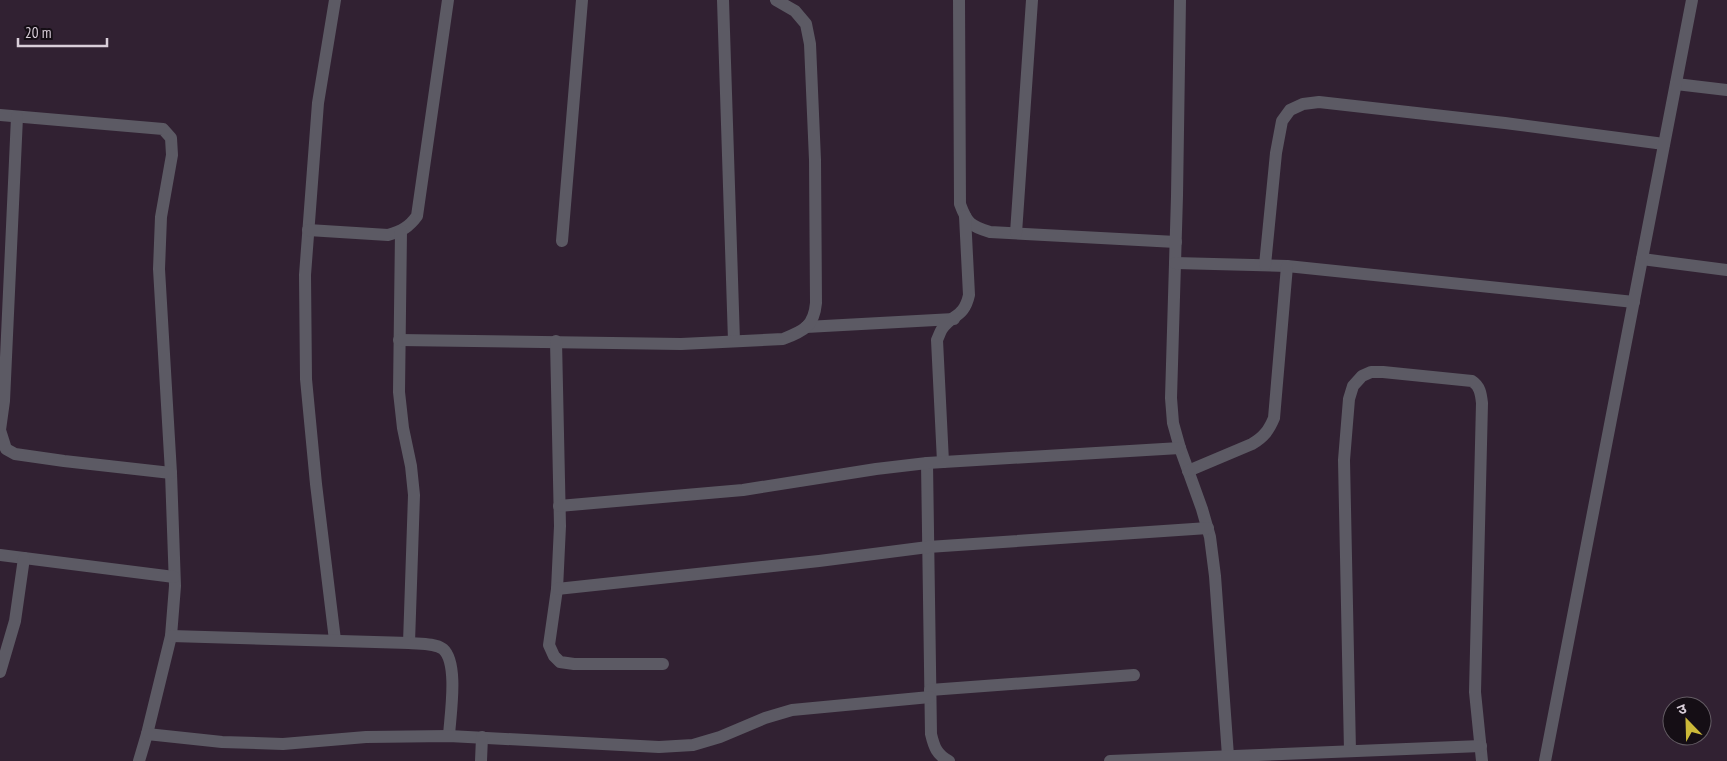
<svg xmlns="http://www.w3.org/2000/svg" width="1727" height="761" viewBox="0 0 1727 761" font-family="'PT Sans Narrow','Noto Sans Devanagari',sans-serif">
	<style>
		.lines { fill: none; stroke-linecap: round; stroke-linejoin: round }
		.minor { stroke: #5c5a64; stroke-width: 12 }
	</style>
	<rect width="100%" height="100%" fill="#312132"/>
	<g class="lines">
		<g class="minor">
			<polyline points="335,0 318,103 305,275 306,379 316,484 335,640"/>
			<polyline points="723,0 734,341"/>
			<path d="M959,0l1,204c7,19 10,22 30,28l186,10"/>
			<polyline points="1180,0 1177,196 1171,398 1173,423 1180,448 1202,509 1210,537 1215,576 1228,756"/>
			<polyline points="1676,84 1727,90"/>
			<polyline points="0,115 163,129 171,138 172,155 161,217 159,269 171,473 175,586 171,636 147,734 139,761"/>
			<polyline points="17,117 4,401 0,430 6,449 15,454 64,461 171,473"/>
			<path d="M308,230l80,5c14,-4 21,-8 29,-19l31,-216"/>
			<polyline points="401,231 399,392 403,428 411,466 414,495 409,643"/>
			<polyline points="1016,233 1032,0"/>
			<polyline points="562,241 582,0"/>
			<polyline points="1642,259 1727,270"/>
			<polyline points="1175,263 1287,266 1634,302"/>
			<polyline points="1265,265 1276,153 1282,121 1290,110 1303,104 1319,102 1505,123 1664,144"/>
			<polyline points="806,327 954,319"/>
			<path d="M399,340l282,4 102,-5c21,-8 31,-13 33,-36l-1,-143 -5,-116 -4,-20 -11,-13 -19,-11"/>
			<polyline points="556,341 560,526 557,589 549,645 554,656 560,662 574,664 663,664"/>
			<path d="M943,462l-6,-122c2,-4 3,-8 5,-11 10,-15 22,-11 27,-34l-4,-79"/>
			<path d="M927,463l4,271c3,13 6,21 18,27"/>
			<path d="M1188,471l64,-27c12,-7 17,-14 22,-26l13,-152"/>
			<polyline points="559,506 743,490 876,469 927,463 1180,448"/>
			<polyline points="0,555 174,577"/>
			<polyline points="557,589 819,561 928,547 1208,528"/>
			<path d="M171,636l238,7c10,1 26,0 34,6 16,14 7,67 6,87"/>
			<polyline points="0,672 15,621 24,558"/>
			<polyline points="930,690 1134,675"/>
			<polyline points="147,734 222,742 283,744 366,737 449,736 659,747 693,745 720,737 765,718 792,710 930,697"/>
			<path d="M1350,751l-6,-291 5,-61 4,-13 9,-10 9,-4h12l89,9c8,5 9,13 10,22l-7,289 7,69"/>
			<polyline points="481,761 482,737"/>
			<polyline points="1110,761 1481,746"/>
			<polyline points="1545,761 1692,0"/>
		</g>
	</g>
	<g transform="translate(1687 721) rotate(337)"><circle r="24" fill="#150e15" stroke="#635b63"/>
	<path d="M0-4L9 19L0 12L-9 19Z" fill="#ccb939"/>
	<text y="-8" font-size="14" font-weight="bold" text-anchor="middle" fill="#d9ced9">उ</text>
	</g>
	<path d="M18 38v8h89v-8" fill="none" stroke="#d9ced9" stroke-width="2.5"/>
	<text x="25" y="38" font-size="15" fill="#d9ced9" stroke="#150e15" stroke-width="4" paint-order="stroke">20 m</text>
</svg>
